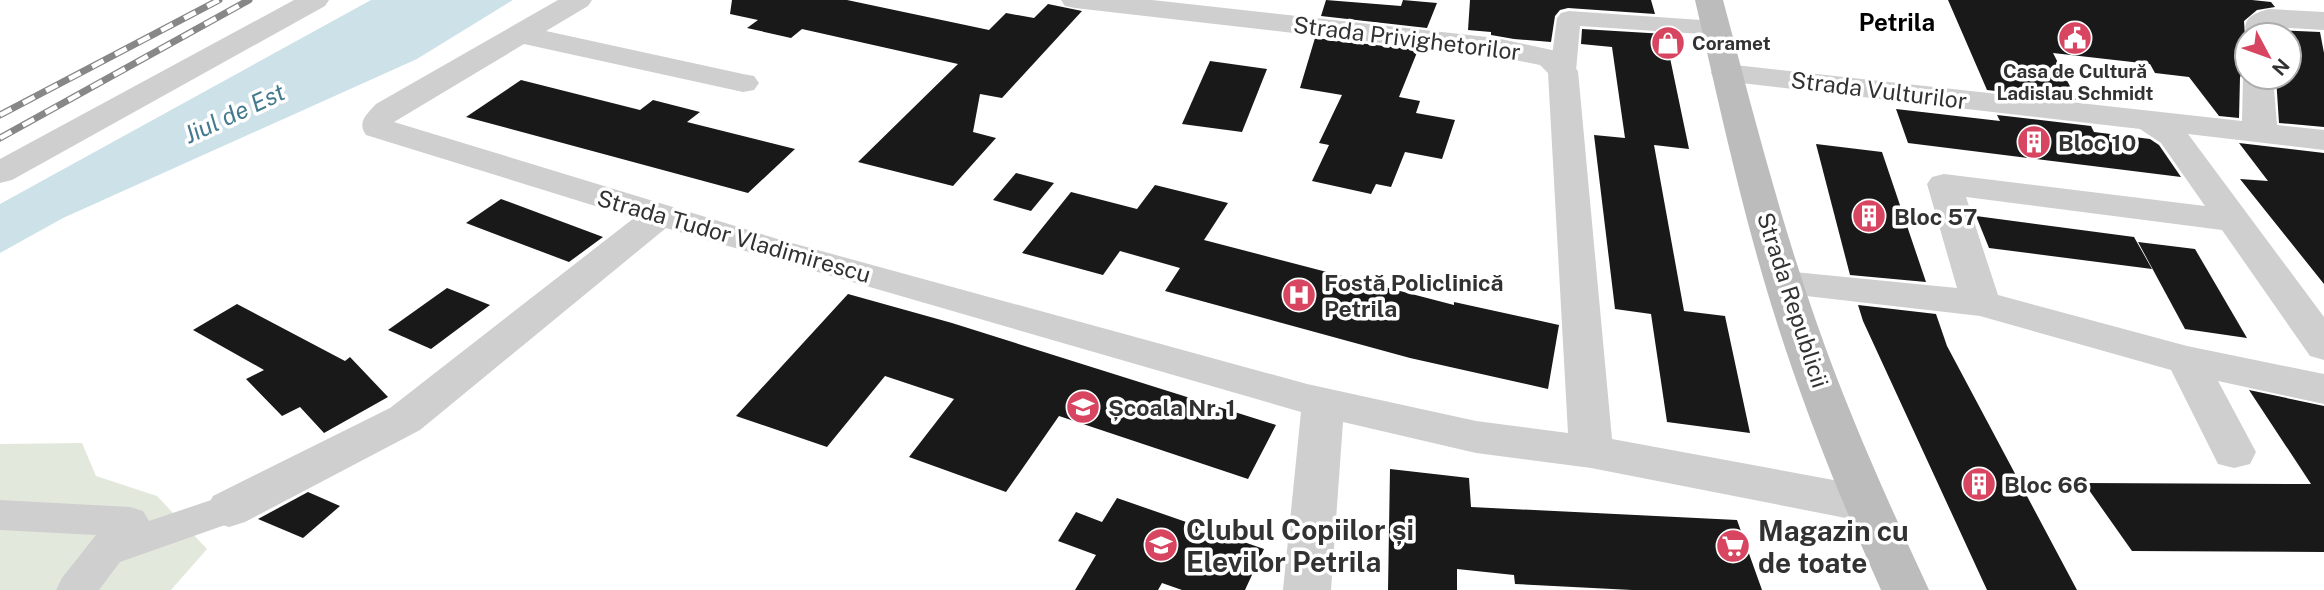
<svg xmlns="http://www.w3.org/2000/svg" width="2324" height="590" viewBox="0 0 2324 590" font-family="'Public Sans',sans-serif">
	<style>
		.green { fill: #e3e8dc }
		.water { fill: #cde1e9 }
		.building { fill: #191919 }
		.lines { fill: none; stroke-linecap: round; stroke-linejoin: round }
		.pedestrian { fill: #cfcfcf; fill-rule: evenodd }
		.minor { fill: #cfcfcf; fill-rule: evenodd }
		.tertiary { fill: #cfcfcf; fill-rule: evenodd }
		.secondary { fill: #bcbcbc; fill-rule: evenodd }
		.rail-casing { stroke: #878787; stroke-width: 7 }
		.rail { stroke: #fff; stroke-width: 4.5; stroke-dasharray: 13; stroke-linecap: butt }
		.labels { text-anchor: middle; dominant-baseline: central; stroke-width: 7; stroke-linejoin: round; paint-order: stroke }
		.far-poi-label { font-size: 19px; font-weight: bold; fill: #323232; stroke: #fff; text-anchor: start }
		.street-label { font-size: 23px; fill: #323232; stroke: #fff }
		.poi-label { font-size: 23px; font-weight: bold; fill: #323232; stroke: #fff; text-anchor: start }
		.far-district-label { font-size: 24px; font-weight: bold; fill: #000; stroke: #fff }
		.water-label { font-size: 24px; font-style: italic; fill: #457a8e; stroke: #fff }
		.near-poi-label { font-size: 28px; font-weight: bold; fill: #323232; stroke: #fff; text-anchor: start }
	</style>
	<rect width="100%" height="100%" fill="#fff"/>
	<polygon class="green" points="82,443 96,476 157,496 207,549 171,590 0,590 0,444"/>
	<polygon class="water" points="371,0 513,0 417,59 63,218 0,253 0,204"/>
	<g class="building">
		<polygon points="732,0 847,0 989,30 1006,13 1034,18 1048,4 1082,11 1002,98 980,94 973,132 996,138 953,186 858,162 958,64 802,29 791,38 747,28 758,20 730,14"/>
		<polygon points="1326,0 1401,6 1403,0 1437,3 1427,28 1321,16"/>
		<polygon points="1470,0 1651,0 1655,14 1568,8 1560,10 1555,16 1551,42 1514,39 1491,35 1491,32 1468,30"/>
		<polygon points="1948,0 2252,0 2271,2 2275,7 2257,10 2244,21 2247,68 2240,77 2239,118 2219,116 2189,77 2155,73 2150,64 2053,53 2077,100 1987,90"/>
		<polygon points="1582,29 1665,34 1689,149 1654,145 1684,311 1725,316 1750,433 1667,422 1651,314 1615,309 1594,135 1625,138 1612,47 1581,44"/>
		<polygon points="2278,30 2320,32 2324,53 2324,127 2279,123 2276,77 2289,77 2289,35 2278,35"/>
		<polygon points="1315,38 1418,50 1399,97 1420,101 1416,113 1455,120 1442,159 1405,152 1391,187 1376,184 1371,194 1312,181 1329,145 1319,143 1342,95 1300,88"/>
		<polygon points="1210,61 1267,69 1242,132 1182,124"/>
		<polygon points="521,80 640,110 653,100 700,112 687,122 795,149 748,193 466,117"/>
		<polygon points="1896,109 2000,121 1997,115 2091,126 2094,132 2150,139 2159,145 2181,177 1908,143"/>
		<polygon points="2239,143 2324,153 2324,284 2240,179 2268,181"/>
		<polygon points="1816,144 1882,152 1926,282 1850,275"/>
		<polygon points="1016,173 1054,183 1031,211 993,200"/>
		<polygon points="1155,185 1228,203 1204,240 1454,305 1454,302 1559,325 1548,389 1410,358 1165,291 1180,268 1120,251 1103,275 1022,253 1071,192 1137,209"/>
		<polygon points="501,199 603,237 569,262 466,223"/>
		<polygon points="1976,216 2134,237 2152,269 1989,248"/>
		<polygon points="2138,242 2195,249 2247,338 2185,329"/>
		<polygon points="447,288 490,305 431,349 388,330"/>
		<polygon points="848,294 952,323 1276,425 1248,479 1059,416 1006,492 909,457 954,399 885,376 827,447 736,416"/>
		<polygon points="237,304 345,361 350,357 388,397 324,433 300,407 282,416 246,379 264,370 193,330"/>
		<polygon points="1858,305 1936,314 1947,346 2077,590 1987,590 1863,321"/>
		<polygon points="2249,390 2324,406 2324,552 2132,551 2084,483 2311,484"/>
		<polygon points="1390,469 1469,478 1471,507 1737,520 1762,590 1632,590 1515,584 1514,575 1457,569 1457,590 1388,590"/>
		<polygon points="308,492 340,506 303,538 258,519"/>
		<polygon points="1117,498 1264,549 1245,590 1182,590 1162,583 1158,590 1075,590 1096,555 1058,541 1076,512 1102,522"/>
	</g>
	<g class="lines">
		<g class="pedestrian">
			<polygon points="1569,11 1716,21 1724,23 1728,28 1724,33 1716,35 1580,26 1576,71 1572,76 1563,79 1554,76 1550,71 1557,18 1561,13"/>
			<polygon points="229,494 242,499 248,509 242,519 120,562 99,590 56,590 62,578 96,535 0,530 0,500 130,507 143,511 149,521"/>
		</g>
		<g class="minor">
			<path d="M558,0h34l-4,6 -42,25 197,43 11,2 5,7 -5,7 -11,2 -219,-48 -130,78 387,118 526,144 169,37 92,12 -20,-360 -8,-8 -44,-9 -421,-48 -10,-2 -4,-6h91l344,38 65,14 17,19 34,368 254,47 16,5 7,13 -7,13 -16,5 -275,-54 -115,-15 -133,-31 -12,168h-48l18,-178 -635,-184 -246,202 -175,92 -16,5 -16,-5 -7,-13 7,-13 177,-88 244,-190 -268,-83c-9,-13 0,-20 10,-31z"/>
			<path d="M2269,9l55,3v18l-49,-3v8h-28v3c-6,-20 5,-24 22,-29z"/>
			<polygon points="1726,64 2242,121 2243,77 2247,71 2247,77 2273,77 2277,125 2324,130 2324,150 2188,134 2324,317 2324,360 2310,356 2222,230 1966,197 1998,295 2187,346 2324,374 2324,404 2218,381 2256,452 2250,464 2234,468 2218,464 2171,370 1980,316 1771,292 1765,283 1771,274 1784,271 1957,288 1927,184 1932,177 1944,174 2205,206 2161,143 2140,129 1715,80 1711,73 1715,66"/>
		</g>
		<polygon class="tertiary" points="294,0 329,0 325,6 12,180 0,183 0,159"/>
		<path class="secondary" d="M1695,0h28c29,108 56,216 93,321 32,92 72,181 113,269h-48c-39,-87 -75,-176 -104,-267 -34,-106 -57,-215 -82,-323z"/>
		<g class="rail-casing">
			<g id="rail">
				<polyline points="0,115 219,0"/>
				<polyline points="0,138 249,0"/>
			</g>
		</g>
		<use href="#rail" class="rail"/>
	</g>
	<defs>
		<g id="civic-disc" transform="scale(1.75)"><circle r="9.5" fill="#d74561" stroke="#fff"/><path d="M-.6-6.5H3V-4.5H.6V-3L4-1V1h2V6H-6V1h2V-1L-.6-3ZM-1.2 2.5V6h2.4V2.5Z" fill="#fff"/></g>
		<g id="shop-disc" transform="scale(1.75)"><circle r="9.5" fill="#d74561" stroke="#fff"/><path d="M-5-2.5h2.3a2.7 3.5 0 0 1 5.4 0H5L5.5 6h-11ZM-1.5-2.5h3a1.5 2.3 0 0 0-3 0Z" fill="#fff"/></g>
		<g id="building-disc" transform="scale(1.75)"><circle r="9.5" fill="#d74561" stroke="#fff"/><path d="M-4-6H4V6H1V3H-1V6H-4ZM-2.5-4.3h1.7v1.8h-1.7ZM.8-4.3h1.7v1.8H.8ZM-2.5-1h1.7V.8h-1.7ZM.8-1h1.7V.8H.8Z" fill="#fff"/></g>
		<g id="hospital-disc" transform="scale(1.75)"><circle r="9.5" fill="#d74561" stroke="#fff"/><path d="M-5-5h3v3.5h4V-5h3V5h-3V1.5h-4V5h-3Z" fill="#fff"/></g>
		<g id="school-disc" transform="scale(1.75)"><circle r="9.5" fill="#d74561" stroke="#fff"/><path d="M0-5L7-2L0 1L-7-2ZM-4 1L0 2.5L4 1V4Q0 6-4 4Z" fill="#fff"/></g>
		<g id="supermarket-disc" transform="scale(1.75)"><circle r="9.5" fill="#d74561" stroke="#fff"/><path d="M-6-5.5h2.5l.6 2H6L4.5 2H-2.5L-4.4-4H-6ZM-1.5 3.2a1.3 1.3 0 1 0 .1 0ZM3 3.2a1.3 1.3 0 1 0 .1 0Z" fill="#fff"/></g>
	</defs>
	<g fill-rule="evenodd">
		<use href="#civic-disc" x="2075" y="38"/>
		<use href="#shop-disc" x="1668" y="43"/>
		<use href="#building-disc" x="2034" y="142"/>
		<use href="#building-disc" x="1869" y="216"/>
		<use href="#hospital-disc" x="1299" y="295"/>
		<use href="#school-disc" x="1083" y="407"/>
		<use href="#building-disc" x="1979" y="484"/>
		<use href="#school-disc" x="1161" y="545"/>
		<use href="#supermarket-disc" x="1733" y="546"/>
	</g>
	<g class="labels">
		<g class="far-poi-label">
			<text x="1692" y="43">Coramet</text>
			<text x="2075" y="71" text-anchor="middle">Casa de Cultură<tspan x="2075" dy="22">Ladislau Schmidt</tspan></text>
		</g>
		<g class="street-label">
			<text transform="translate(1407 38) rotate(7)">Strada Privighetorilor</text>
			<text transform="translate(1879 90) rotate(7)">Strada Vulturilor</text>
			<text transform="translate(734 236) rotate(16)">Strada Tudor Vladimirescu</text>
			<text transform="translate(1793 300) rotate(72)">Strada Republicii</text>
		</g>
		<g class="poi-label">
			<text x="2058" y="142">Bloc 10</text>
			<text x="1894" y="216">Bloc 57</text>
			<text x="1324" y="282">Fostă Policlinică<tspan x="1324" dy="26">Petrila</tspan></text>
			<text x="1108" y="407">Școala Nr. 1</text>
			<text x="2004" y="484">Bloc 66</text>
		</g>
		<g class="far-district-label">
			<text x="1897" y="22">Petrila</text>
		</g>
		<g class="water-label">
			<text transform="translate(234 113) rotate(-25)">Jiul de Est</text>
		</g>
		<g class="near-poi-label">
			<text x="1186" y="529">Clubul Copiilor și<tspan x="1186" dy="32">Elevilor Petrila</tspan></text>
			<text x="1758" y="530">Magazin cu<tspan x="1758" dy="32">de toate</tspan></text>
		</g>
	</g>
	<g transform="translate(2268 56) rotate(131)"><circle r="33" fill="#ffffff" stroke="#adadad" stroke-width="2"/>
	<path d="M0-5L12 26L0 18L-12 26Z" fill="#d74561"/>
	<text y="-10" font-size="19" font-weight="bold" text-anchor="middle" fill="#323232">N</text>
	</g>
</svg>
